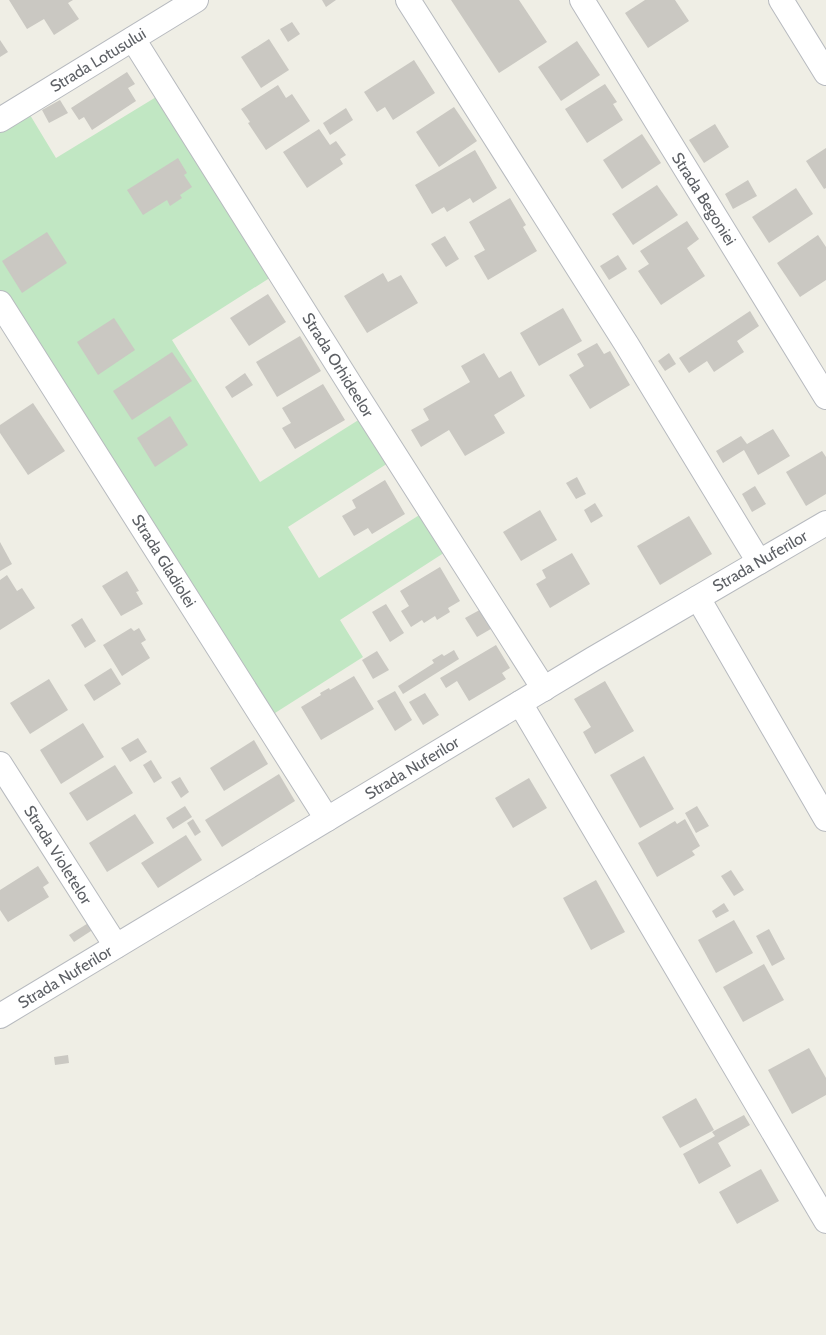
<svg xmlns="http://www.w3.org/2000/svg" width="826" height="1335" viewBox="0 0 826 1335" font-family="Cabin,sans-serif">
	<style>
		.green { fill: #c1e7c3 }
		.building { fill: #cac8c2 }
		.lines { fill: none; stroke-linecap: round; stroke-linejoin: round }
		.street-casing { stroke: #b7babf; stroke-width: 26 }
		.street { stroke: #fff; stroke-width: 24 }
		.labels { text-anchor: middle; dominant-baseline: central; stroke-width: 4; stroke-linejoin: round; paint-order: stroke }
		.street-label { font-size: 16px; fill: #5d6065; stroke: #fff }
	</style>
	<rect width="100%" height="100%" fill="#efeee5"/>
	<polygon class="green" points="166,91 279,272 172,340 260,482 368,414 396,458 288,527 319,578 429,509 453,547 340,620 363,657 264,720 0,314 0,120 24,105 56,158"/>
	<g class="building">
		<polygon points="9,0 73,0 68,3 79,19 54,35 44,19 27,29"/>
		<polygon points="322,0 336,0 326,7"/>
		<polygon points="451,0 519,0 547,42 499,73"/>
		<polygon points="645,0 675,0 689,21 648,48 625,13"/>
		<polygon points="292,22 300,34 288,42 280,29"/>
		<polygon points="269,39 289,70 261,88 241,57"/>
		<polygon points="0,40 8,52 0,57"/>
		<polygon points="577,41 600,75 561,101 538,67"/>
		<polygon points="414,60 435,93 393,120 385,107 377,112 364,92"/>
		<polygon points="127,72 135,84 128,88 136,101 92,130 84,117 79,120 71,108"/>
		<polygon points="605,84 617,102 613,104 623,120 587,143 565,109"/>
		<polygon points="278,85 286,98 292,94 310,121 266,150 248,123 250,122 241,109"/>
		<polygon points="60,100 68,113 49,123 42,110"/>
		<polygon points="454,107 477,141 439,167 416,132"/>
		<polygon points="346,108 353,120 330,135 323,123"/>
		<polygon points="715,124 729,147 704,163 689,140"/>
		<polygon points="319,129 330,145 336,141 346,155 340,159 343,164 307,188 283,152"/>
		<polygon points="642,134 661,163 622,189 603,160"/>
		<polygon points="826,148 826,188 824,189 806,161"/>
		<polygon points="475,150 497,188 473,203 470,198 447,212 444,207 432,214 415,185"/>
		<polygon points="178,158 187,173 184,175 192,187 180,195 182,198 170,206 167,200 143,215 127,190"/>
		<polygon points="748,180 757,196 733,209 725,194"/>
		<polygon points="657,185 678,215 633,245 612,214"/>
		<polygon points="796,188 813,214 769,243 752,217"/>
		<polygon points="510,198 526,225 523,227 537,251 488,280 474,256 485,250 469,222"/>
		<polygon points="687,221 699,239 687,248 705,276 661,305 638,271 649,264 640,251"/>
		<polygon points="47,232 67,263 22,293 2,261"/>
		<polygon points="818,235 826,247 826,280 800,297 777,263"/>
		<polygon points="445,236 459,259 446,267 431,244"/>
		<polygon points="618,255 627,269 609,280 600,266"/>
		<polygon points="383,273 388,282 401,275 418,303 367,333 344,296"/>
		<polygon points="268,294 286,322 249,346 230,318"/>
		<polygon points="563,308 582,341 539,366 520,333"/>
		<polygon points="750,311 759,326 737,341 744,352 714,372 707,361 689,373 679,358"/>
		<polygon points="114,318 135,350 98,375 77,342"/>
		<polygon points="300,336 321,371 277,397 256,362"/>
		<polygon points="597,343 604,354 610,351 630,385 590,409 569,375 584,366 577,354"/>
		<polygon points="172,352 192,381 132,420 113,391"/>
		<polygon points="484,353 499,378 511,371 525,396 494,415 505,433 465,456 449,430 421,447 411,430 429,420 423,409 470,382 461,366"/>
		<polygon points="669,353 676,364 665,371 658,361"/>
		<polygon points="245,373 253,385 232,398 225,387"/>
		<polygon points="323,384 345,420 295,449 282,428 291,423 282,408"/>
		<polygon points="33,403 65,451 28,475 0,433 0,425"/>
		<polygon points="170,416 188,445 155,467 137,438"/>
		<polygon points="773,429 790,456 758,475 744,450 723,463 716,451 741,436 747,444"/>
		<polygon points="822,451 826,457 826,494 806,506 786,472"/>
		<polygon points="577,477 586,494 576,499 566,483"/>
		<polygon points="385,480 405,514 372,534 368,528 354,536 342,516 356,508 352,500"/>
		<polygon points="755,486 766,504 752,512 742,494"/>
		<polygon points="595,503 603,516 591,523 584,510"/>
		<polygon points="540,510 557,540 521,561 503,532"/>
		<polygon points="689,516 712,554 660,585 637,546"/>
		<polygon points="0,542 12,564 0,571"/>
		<polygon points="572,553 590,584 550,608 536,584 546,578 542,570"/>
		<polygon points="440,567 460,601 448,608 450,612 437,620 435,616 424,623 422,620 411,627 401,611 409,606 400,591"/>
		<polygon points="127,571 139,591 136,592 143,604 121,616 102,586"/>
		<polygon points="7,575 17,591 22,588 35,608 0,630 0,580"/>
		<polygon points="386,604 404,633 390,642 372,612"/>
		<polygon points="485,607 496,626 477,637 465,618"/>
		<polygon points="82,618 96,641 85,648 71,625"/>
		<polygon points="131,628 134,631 139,628 146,640 141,643 150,658 122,676 103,645"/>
		<polygon points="496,645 510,668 502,673 506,679 469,701 457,681 446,688 440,678"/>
		<polygon points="454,650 459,659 403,694 398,686 434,663 432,660 442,654 444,656"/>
		<polygon points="377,651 389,670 373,679 362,660"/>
		<polygon points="111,668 121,684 94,701 84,685"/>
		<polygon points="354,676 374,709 321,740 301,707 321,695 320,693 329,688 330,690"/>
		<polygon points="49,679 68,710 30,734 10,703"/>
		<polygon points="605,681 634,731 595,754 583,732 591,727 574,699"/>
		<polygon points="395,691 412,720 395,731 377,701"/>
		<polygon points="425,693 439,715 423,725 409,702"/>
		<polygon points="83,723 104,757 61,784 40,750"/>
		<polygon points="138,738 147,752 130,762 121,748"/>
		<polygon points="254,740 268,764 224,791 210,768"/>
		<polygon points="644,756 674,809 640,828 610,775"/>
		<polygon points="151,760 162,778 154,783 143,765"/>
		<polygon points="115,765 133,793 87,821 69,793"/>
		<polygon points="279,774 295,801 222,847 205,820"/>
		<polygon points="180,777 189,792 181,798 171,782"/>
		<polygon points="529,778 547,808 513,828 495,798"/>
		<polygon points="185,806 192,817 173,829 166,818"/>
		<polygon points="697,806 709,826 696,833 685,813"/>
		<polygon points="135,814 154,843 107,872 89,843"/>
		<polygon points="193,819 201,832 195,836 187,823"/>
		<polygon points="685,819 700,846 692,851 695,855 657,877 638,843 675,821 677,824"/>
		<polygon points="186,835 202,860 158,888 141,863"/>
		<polygon points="38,866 49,883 43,887 49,897 8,922 0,910 0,890"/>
		<polygon points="731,870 744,890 734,896 721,876"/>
		<polygon points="596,880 625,932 591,950 563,898"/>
		<polygon points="724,903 729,911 716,918 712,911"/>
		<polygon points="734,920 753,953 716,973 698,940"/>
		<polygon points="90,922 94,929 74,942 69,935"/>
		<polygon points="769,929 785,959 772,966 756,936"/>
		<polygon points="764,964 784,1000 743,1022 723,987"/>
		<polygon points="809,1048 826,1078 826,1095 792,1114 768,1070"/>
		<polygon points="68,1055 69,1063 55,1065 54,1057"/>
		<polygon points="696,1098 714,1130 680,1148 662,1117"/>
		<polygon points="744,1115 750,1125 718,1143 731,1166 699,1184 683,1154 715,1136 712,1132"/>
		<polygon points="761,1169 779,1201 737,1224 719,1192"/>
	</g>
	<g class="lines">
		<g class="street-casing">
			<g id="street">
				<polyline points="408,0 627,345 759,562"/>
				<polyline points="582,0 826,397"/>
				<polyline points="781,0 826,73"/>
				<polyline points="133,39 356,394 544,689"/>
				<polyline points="0,120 196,0"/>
				<polyline points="0,303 327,819"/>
				<polyline points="698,598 826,819"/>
				<polyline points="520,703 826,1221"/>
				<polyline points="0,764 116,946"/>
				<polyline points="0,1016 593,659 826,523"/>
			</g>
		</g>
		<use href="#street" class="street"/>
	</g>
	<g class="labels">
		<g class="street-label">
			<text transform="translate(98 60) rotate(-31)">Strada Lotusului</text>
			<text transform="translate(704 199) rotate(58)">Strada Begoniei</text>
			<text transform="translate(338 365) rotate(58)">Strada Orhideelor</text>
			<text transform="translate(164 561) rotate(58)">Strada Gladiolei</text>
			<text transform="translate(760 561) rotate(-30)">Strada Nuferilor</text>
			<text transform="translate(412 768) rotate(-31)">Strada Nuferilor</text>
			<text transform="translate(58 855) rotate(58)">Strada Violetelor</text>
			<text transform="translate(65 977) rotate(-31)">Strada Nuferilor</text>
		</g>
	</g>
</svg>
